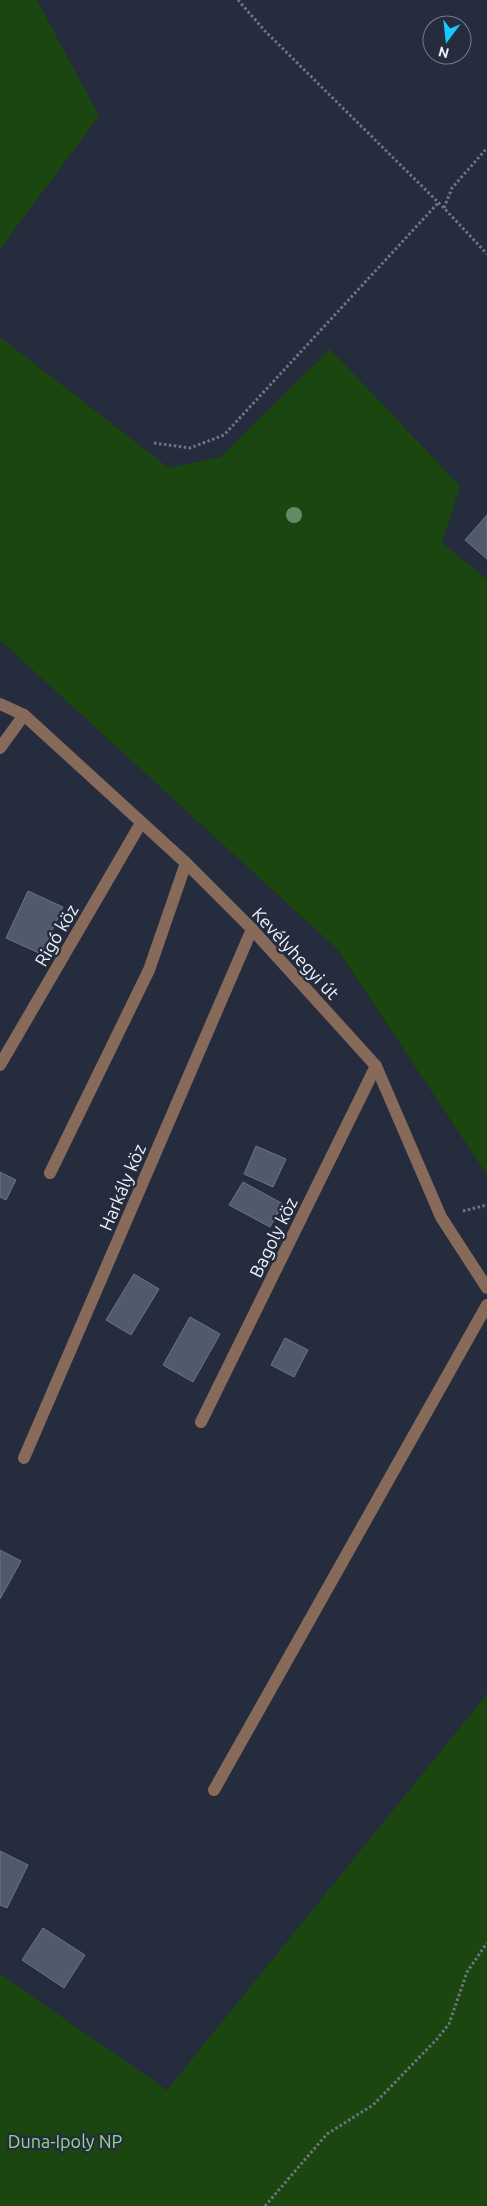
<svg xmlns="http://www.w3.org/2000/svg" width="487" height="2206" viewBox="0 0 487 2206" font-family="Ubuntu,sans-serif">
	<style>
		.green { fill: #1b460f }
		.building { fill: #515a6d; stroke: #6a7488 }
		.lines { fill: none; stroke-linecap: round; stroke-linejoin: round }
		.path { stroke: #6e7583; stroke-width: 3; stroke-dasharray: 2.5 2.5; stroke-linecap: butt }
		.minor { stroke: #886a5b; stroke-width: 12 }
		.tree { fill: #638b66 }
		.labels { text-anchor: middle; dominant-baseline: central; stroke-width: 5; stroke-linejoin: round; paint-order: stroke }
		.street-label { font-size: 18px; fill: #eff3fd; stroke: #242c3d }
		.park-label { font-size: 18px; fill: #97d887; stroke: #242c3d }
	</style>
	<rect width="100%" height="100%" fill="#242c3d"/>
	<g class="green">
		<polygon points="0,0 37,0 99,116 0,249"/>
		<polygon points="0,337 169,468 221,457 330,349 460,486 442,543 487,579 487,1175 337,949 0,640"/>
		<polygon points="487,1694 487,2206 0,2206 0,1974 167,2090"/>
	</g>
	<g class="building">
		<polygon points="487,515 487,559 465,540"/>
		<polygon points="28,891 63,907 41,954 6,938"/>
		<polygon points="256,1146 286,1159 273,1187 244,1174"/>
		<polygon points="0,1172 16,1180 6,1200 0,1197"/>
		<polygon points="243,1182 283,1204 270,1227 229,1205"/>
		<polygon points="134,1274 159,1289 131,1335 106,1320"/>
		<polygon points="190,1317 220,1334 193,1382 163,1365"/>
		<polygon points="285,1338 308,1350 294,1377 271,1365"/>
		<polygon points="0,1550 21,1561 0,1599"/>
		<polygon points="0,1851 28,1865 7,1908 0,1905"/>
		<polygon points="43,1928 85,1955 64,1988 22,1960"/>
	</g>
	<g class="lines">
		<g class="path">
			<polyline points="238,0 265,31 444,208 487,254"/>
			<polyline points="444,208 452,188 487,148"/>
			<polyline points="154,443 190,448 224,435 439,202"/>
			<polyline points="463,1211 487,1205"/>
			<polyline points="265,2206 327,2134 373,2105 437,2039 449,2024 467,1972 487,1943"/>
		</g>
		<g class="minor">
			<polyline points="0,704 24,715 186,863 252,929 376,1066 441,1217 487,1288"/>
			<polyline points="0,748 24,715"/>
			<polyline points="0,1065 141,823"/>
			<polyline points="50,1173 149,970 186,863"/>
			<polyline points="201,1422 376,1066"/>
			<polyline points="24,1458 252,929"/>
			<polyline points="214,1790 487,1305"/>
		</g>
	</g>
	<circle class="tree" cx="294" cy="515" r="8"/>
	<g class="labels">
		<g class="street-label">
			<text transform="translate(56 935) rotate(-60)">Rigó köz</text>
			<text transform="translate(296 953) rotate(47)">Kevélyhegyi út</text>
			<text transform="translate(122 1187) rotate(-67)">Harkály köz</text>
			<text transform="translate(273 1237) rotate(-64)">Bagoly köz</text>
		</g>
		<g class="park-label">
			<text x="65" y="2141">Duna-Ipoly NP</text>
		</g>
	</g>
	<g transform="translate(447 40) rotate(195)"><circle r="24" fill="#242c3d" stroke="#757c8a"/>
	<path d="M0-4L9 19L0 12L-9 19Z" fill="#17cafb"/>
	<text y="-8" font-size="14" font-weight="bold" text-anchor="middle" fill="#eff3fd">N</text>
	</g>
</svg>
